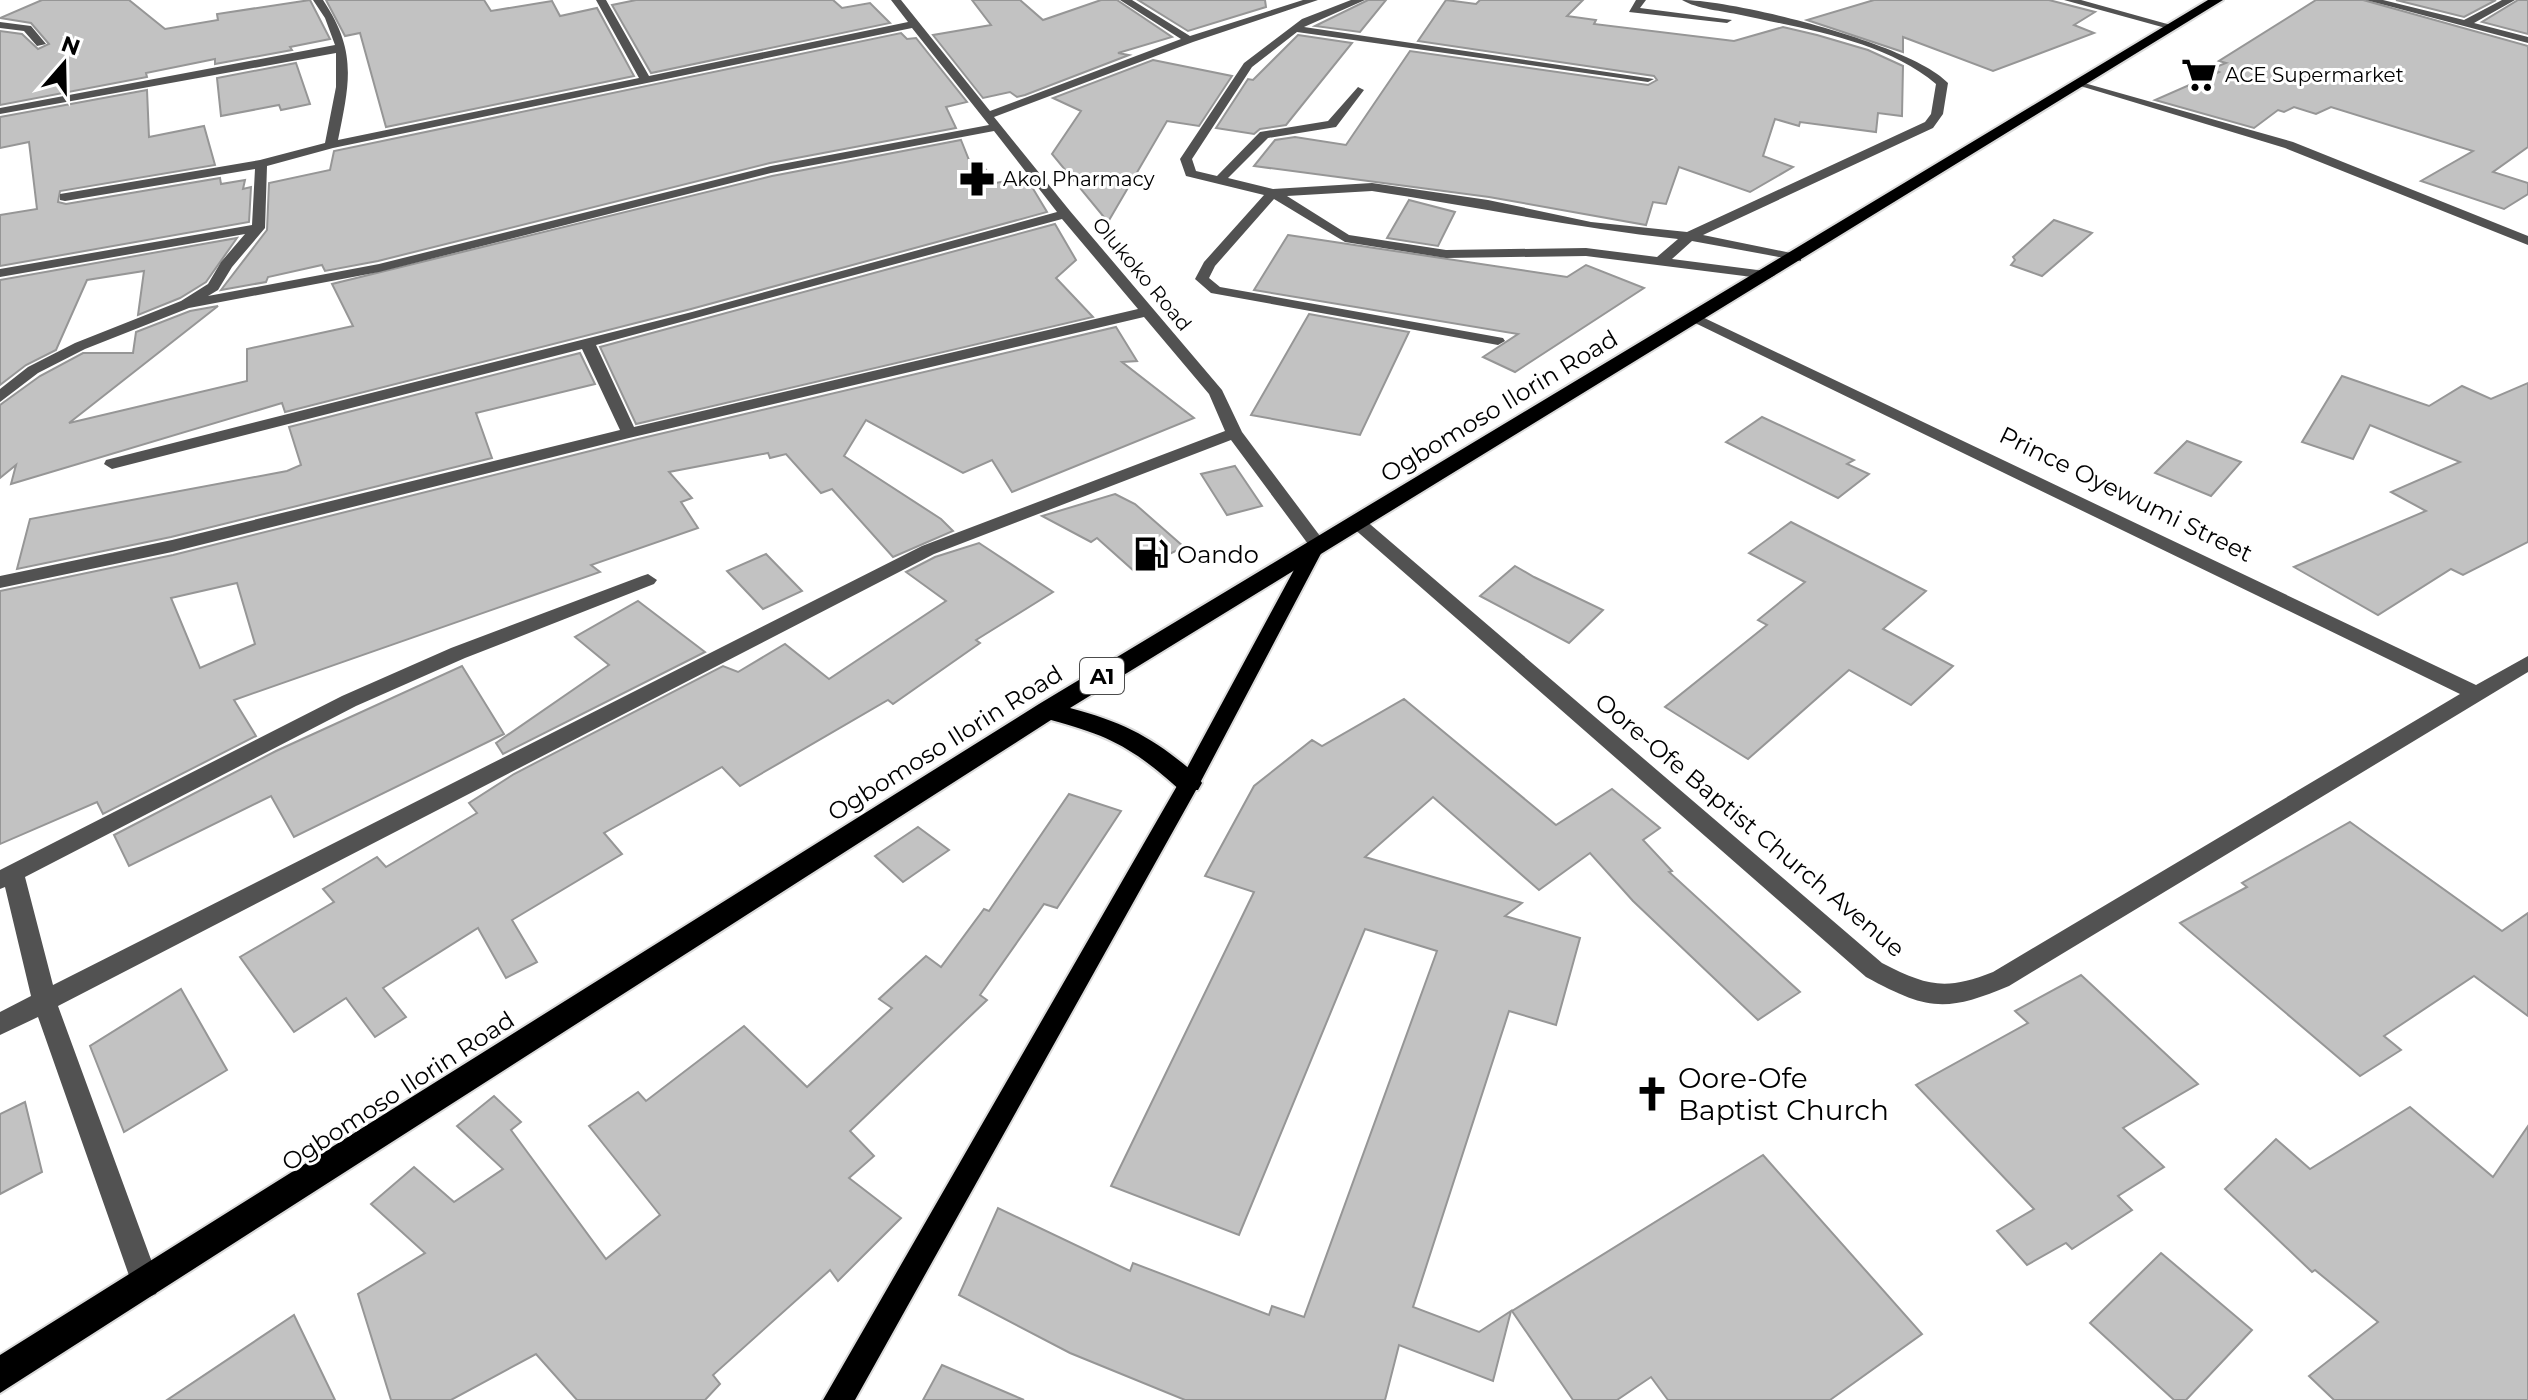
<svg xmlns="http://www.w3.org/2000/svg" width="2528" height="1400" viewBox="0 0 2528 1400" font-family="Montserrat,sans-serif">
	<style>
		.building { fill: #c2c2c2; stroke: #969696; stroke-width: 2; fill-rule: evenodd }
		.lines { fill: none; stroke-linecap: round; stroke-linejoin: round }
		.major-casing { stroke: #dbdbdb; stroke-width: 4 }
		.highway-casing { stroke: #dbdbdb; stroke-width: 4 }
		.minor { fill: #525252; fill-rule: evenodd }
		.major { fill: #000; fill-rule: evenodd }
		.highway { fill: #000; fill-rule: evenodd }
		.labels { text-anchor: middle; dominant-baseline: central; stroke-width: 6; stroke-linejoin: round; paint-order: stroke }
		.far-poi-label { font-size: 20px; fill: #000; stroke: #fff; text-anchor: start }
		.far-street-label { font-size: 20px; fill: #000; stroke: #fff }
		.shield { fill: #fff; stroke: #4c4c4c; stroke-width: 2 }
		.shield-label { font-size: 22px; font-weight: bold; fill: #000 }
		.street-label { font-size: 24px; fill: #000; stroke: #fff }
		.poi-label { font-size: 24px; fill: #000; stroke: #fff; text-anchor: start }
		.near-poi-label { font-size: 28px; fill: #000; stroke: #fff; text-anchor: start }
	</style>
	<rect width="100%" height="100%" fill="#fff"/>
	<g class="building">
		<polygon points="42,0 129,0 165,29 218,20 217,14 310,0 330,39 290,47 292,50 215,64 215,59 146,73 147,77 0,105 0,31 22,34 38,49 49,44 31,23 0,18"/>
		<polygon points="326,0 484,0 491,11 552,1 560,16 597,8 634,76 386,127 360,33 345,36"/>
		<polygon points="636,0 833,0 842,8 870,3 890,23 651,73 612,5"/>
		<polygon points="972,0 1020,0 1043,20 1101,0 1117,0 1172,37 1118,53 1129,55 1025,95 1017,97 1010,92 983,98 933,35 991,25"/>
		<polygon points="1138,0 1265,0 1266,7 1188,31"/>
		<polygon points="1368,0 1386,0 1360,32 1315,26"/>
		<polygon points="1446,0 1476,4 1480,0 1583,0 1567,16 1596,20 1594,24 1734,41 1783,27 1817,35 1868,50 1903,66 1902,116 1878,113 1876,132 1800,122 1799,126 1775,119 1763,156 1793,167 1750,192 1679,167 1666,204 1653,202 1646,225 1489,197 1254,166 1275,140 1295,137 1346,145 1410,51 1648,85 1657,80 1654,76 1418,41"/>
		<polygon points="1874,0 2049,0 2095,12 2074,25 2094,33 1993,71 1903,37 1903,52 1807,20"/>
		<polygon points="2316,0 2363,0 2528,46 2528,147 2493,172 2528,183 2528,194 2504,209 2421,181 2473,151 2331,107 2316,114 2294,107 2284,112 2278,110 2254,128 2155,100 2219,72 2211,69 2226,63 2219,61"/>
		<polygon points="2396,0 2496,0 2464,17"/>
		<polygon points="2518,0 2528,0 2528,34 2482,22"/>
		<polygon points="901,33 907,39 916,38 967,102 946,107 956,128 770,163 378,261 325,271 322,265 268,277 266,282 221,290 267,230 269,183 330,170 334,151"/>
		<polygon points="1298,35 1352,43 1286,125 1260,129 1254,134 1216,128 1248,79 1253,80"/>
		<polygon points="1153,60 1232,76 1199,126 1167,121 1108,222 1052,154 1081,111 1053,98"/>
		<polygon points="296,63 310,104 281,110 279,105 221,116 217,78"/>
		<polygon points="147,90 149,137 204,126 215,165 60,191 58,202 66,204 220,178 221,184 245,180 243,189 251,187 249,222 0,266 0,215 37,209 29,142 0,148 0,117"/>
		<polygon points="961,140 971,165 981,163 996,183 1026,177 1047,212 691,309 285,412 282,403 11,484 16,465 0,478 0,405 40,376 83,353 133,353 136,332 190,311 218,306 69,423 247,381 247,349 353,326 332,284 772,176"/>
		<polygon points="1409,200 1455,212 1438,246 1387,238"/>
		<polygon points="2054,220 2092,233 2042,276 2011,265 2015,260 2013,257"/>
		<polygon points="1055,224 1076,260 1056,278 1093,317 636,424 600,347"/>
		<polygon points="1288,235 1567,277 1586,265 1644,288 1515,372 1483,357 1518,334 1254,290"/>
		<polygon points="237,238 206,282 180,298 138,315 144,271 87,280 56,350 26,365 0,385 0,280"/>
		<polygon points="1309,314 1409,332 1360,435 1251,415"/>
		<path d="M1116,327l21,34 -15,1 72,56 -182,74 -20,-32 -29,13 -97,-53 -22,36 97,63 12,12 -60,26 -61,-68 -11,4 -35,-39 -16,4 -2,-5 -99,19 23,26 -11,4 17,26 -107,37 9,7 -366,128 22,36 -153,78 -6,-12 -97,42v-253l173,-36 465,-116zM237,583l18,61 -55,24 -29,-70z"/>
		<polygon points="580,353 595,384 476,413 492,458 171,537 17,569 30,519 287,471 301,465 289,427"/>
		<polygon points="2342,376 2429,406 2462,386 2491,399 2528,383 2528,542 2463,575 2451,569 2378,615 2294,567 2426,511 2391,492 2460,462 2370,425 2353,459 2302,442"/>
		<polygon points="1762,417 1854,460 1847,464 1869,474 1838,498 1726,442"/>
		<polygon points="2187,441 2241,462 2211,496 2155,473"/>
		<polygon points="1235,466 1262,506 1227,515 1201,474"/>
		<polygon points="1115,494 1135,504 1184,547 1134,571 1097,538 1091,542 1042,516"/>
		<polygon points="1791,522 1926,591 1883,629 1953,666 1911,705 1849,670 1748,759 1665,707 1767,625 1758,620 1805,582 1749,553"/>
		<polygon points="979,543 1053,592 976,640 980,643 893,704 888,700 740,786 722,767 604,833 622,854 512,920 537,962 506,978 478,928 383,988 406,1017 375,1037 346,998 294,1032 240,957 334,902 323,889 377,857 386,867 477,813 469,803 514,774 723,666 738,672 785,644 829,679 946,601 906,572 935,557"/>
		<polygon points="766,554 802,591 763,609 727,571"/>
		<polygon points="1515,566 1534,577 1603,610 1569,643 1480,596"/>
		<polygon points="638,601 705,652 503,754 496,743 609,665 575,637"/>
		<polygon points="462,666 504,734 294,837 271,796 129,866 114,835 276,751"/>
		<polygon points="1404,699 1556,825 1612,789 1660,828 1643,840 1672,871 1669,872 1800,992 1758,1020 1633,901 1590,853 1539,890 1433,797 1365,857 1522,903 1505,916 1580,938 1556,1025 1509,1011 1413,1307 1479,1332 1511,1311 1493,1381 1399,1345 1385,1400 1185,1400 1070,1353 959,1295 998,1208 1130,1271 1133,1263 1269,1315 1272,1306 1304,1317 1437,951 1365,929 1239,1235 1111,1186 1254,892 1205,876 1254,786 1312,740 1322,746"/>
		<polygon points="1069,794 1121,811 1057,908 1044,904 980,995 987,1000 850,1131 874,1156 849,1178 901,1218 838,1281 830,1270 713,1375 720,1384 705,1400 577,1400 536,1354 451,1400 391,1400 358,1294 425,1253 371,1204 414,1167 454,1202 503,1169 457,1126 494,1096 521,1122 511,1130 606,1259 660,1215 589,1126 638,1092 646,1101 744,1026 807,1087 892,1008 879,999 926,956 941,967 984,909 989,911"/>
		<polygon points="2350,822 2502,931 2528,913 2528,1016 2474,976 2384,1036 2401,1050 2360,1076 2180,923 2247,887 2242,883"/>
		<polygon points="918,827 949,850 903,882 875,856"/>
		<polygon points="2081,975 2198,1084 2123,1128 2164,1167 2118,1196 2132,1210 2072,1249 2066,1243 2027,1265 1997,1231 2034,1209 1916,1085 2028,1023 2015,1011"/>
		<polygon points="181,989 227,1070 124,1132 90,1046"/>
		<polygon points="25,1102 42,1172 0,1194 0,1114"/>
		<polygon points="2410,1107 2493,1177 2528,1126 2528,1400 2334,1400 2309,1376 2378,1322 2315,1270 2312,1272 2225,1189 2276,1139 2310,1169"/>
		<polygon points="1763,1155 1922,1334 1830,1400 1668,1400 1651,1377 1617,1400 1573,1400 1512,1311"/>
		<polygon points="2161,1253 2252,1330 2186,1400 2174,1400 2090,1323"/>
		<polygon points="294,1315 335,1400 167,1400"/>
		<polygon points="942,1365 1024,1400 923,1400"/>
	</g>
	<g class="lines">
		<g class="major-casing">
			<polygon id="major" points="1317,538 1326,544 1200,783 855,1400 823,1400 1181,779 1308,544"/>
		</g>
		<g class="highway-casing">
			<path id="highway" d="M2208,0h15l-1153,708c56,15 84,30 128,68l4,7 -4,7h-18c-46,-41 -69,-54 -129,-70l-1051,673v-38l1039,-651z"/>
		</g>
		<g class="minor">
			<path d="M313,0h10c34,51 27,81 15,140l301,-62 -43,-78h10l43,76 259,-54 -17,-22h10l89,111 191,-72 -61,-39h12l58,36 113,-36h15l-125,42 -199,75 76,94 152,179 20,42 84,112 -9,6 -6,-2 -80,-108 -297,114 -876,452 102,278 -4,10 -10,4 -10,-4 -4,-10 -94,-267 -38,18v-23l31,-16 -26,-109 -5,2v-19l342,-174 109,-48 191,-72 6,-2 9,6 -3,4 -189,74 -109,48 -331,171 28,108 869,-439 303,-115 -16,-37 -65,-77 -515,121 -457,114 -172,36v-12l172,-36 448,-110 -38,-81 -470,120 -8,-5 2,-4 586,-148 365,-100 -63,-81 -223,42 -392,99 -190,36 -104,41 -47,24 -38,29v-13l28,-22 47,-24 106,-42 27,-17 13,-22 24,-28 -245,43v-8l252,-44 3,-56 -190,32 -5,-1v-6l200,-34 65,-17 11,-56v-34l-336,61v-6l335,-63 -10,-27zM912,28l77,97 -218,41 -392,98 -171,32 10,-6 14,-23 33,-39 2,-62 66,-18zM1062,219l76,90 -504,118 -38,-82z"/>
			<path d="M1351,0h14l-61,27 350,52 -6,3 -351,-50 -45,35 -60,92 4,12 21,5 43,-44 68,-11 30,-34 6,3 -28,37 -68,11 -40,40 45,11 99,-6 116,17 103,22 96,10 238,-110 6,-8 5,-30c-51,-43 -131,-55 -195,-69 -18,-4 -44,-6 -59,-15 54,0 230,44 266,83l-5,31 -10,14 -230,107 98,20v6l-109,-20 -20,18 101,13 2,3 -7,4 -182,-23 -140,2 -101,-16 -71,-43 -59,67 -6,12 11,9 283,51 2,3 -7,4 -287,-52 -16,-14 9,-17 60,-67 -78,-19 -6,-17 64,-96 58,-44zM1372,191c102,15 203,37 306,48l-21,18 -71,-9 -140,2 -97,-15 -62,-39z"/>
			<polygon points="1636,0 1646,0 1640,8 1732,20 1727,23 1629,12"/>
			<polygon points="2064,0 2081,0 2178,27 2173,30"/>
			<polygon points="2366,0 2383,0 2464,20 2502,0 2515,0 2474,23 2528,37 2528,43"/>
			<polygon points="0,22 31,26 46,44 37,46 24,31 0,28"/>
			<polygon points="2077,81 2293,142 2528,236 2528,245 2285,148 2077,85"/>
			<path d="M1698,315l778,370 52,-29v16l-519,314c-64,27 -82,24 -143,-9l-514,-450 -3,-4 3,-4h12l518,444c45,23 63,28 111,9l467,-278 -767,-372v-6z"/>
		</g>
		<use href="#major" class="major"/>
		<use href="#highway" class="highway"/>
	</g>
	<defs>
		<g id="supermarket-bare" transform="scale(2.76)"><path d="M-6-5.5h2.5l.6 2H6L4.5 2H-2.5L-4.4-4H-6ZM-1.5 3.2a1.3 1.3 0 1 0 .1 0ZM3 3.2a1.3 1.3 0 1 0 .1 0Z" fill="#000" stroke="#fff" stroke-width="2.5" paint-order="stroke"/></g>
		<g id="pharmacy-bare" transform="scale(2.76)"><path d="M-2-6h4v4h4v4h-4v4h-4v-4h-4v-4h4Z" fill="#000" stroke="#fff" stroke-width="2.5" paint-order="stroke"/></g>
		<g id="fuel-bare" transform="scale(2.76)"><path d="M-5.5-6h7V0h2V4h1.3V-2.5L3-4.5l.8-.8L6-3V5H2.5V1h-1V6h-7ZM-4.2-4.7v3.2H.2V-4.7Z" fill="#000" stroke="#fff" stroke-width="2.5" paint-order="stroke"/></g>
		<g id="church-bare" transform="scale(2.76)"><path d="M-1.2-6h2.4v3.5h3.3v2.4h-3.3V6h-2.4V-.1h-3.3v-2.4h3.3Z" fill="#000" stroke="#fff" stroke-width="2.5" paint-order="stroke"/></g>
	</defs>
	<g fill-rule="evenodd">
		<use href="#supermarket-bare" x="2199" y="75"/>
		<use href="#pharmacy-bare" x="977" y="179"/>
		<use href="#fuel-bare" x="1151" y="554"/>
		<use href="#church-bare" x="1652" y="1094"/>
	</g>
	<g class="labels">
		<g class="far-poi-label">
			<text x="2225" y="75">ACE Supermarket</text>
			<text x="1003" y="179">Akol Pharmacy</text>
		</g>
		<g class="far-street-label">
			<text transform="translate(1142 274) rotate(50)">Olukoko Road</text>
		</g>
		<rect class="shield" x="1080" y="658" width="44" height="36" rx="6"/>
		<g class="shield-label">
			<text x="1102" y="676">A1</text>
		</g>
		<g class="street-label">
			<text transform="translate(1499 406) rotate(-31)">Ogbomoso Ilorin Road</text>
			<text transform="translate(2126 494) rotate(26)">Prince Oyewumi Street</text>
			<text transform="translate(945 743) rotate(-32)">Ogbomoso Ilorin Road</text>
			<text transform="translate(1750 825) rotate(40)">Oore-Ofe Baptist Church Avenue</text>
			<text transform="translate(398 1091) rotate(-33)">Ogbomoso Ilorin Road</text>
		</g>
		<g class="poi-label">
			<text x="1177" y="554">Oando</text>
		</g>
		<g class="near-poi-label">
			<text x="1678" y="1078">Oore-Ofe<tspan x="1678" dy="32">Baptist Church</tspan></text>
		</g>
	</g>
	<g transform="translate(64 64) rotate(20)" stroke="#ffffff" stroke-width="6" paint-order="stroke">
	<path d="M0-6L14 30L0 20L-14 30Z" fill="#000000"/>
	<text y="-12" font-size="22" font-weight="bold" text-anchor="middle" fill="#000000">N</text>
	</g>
</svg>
